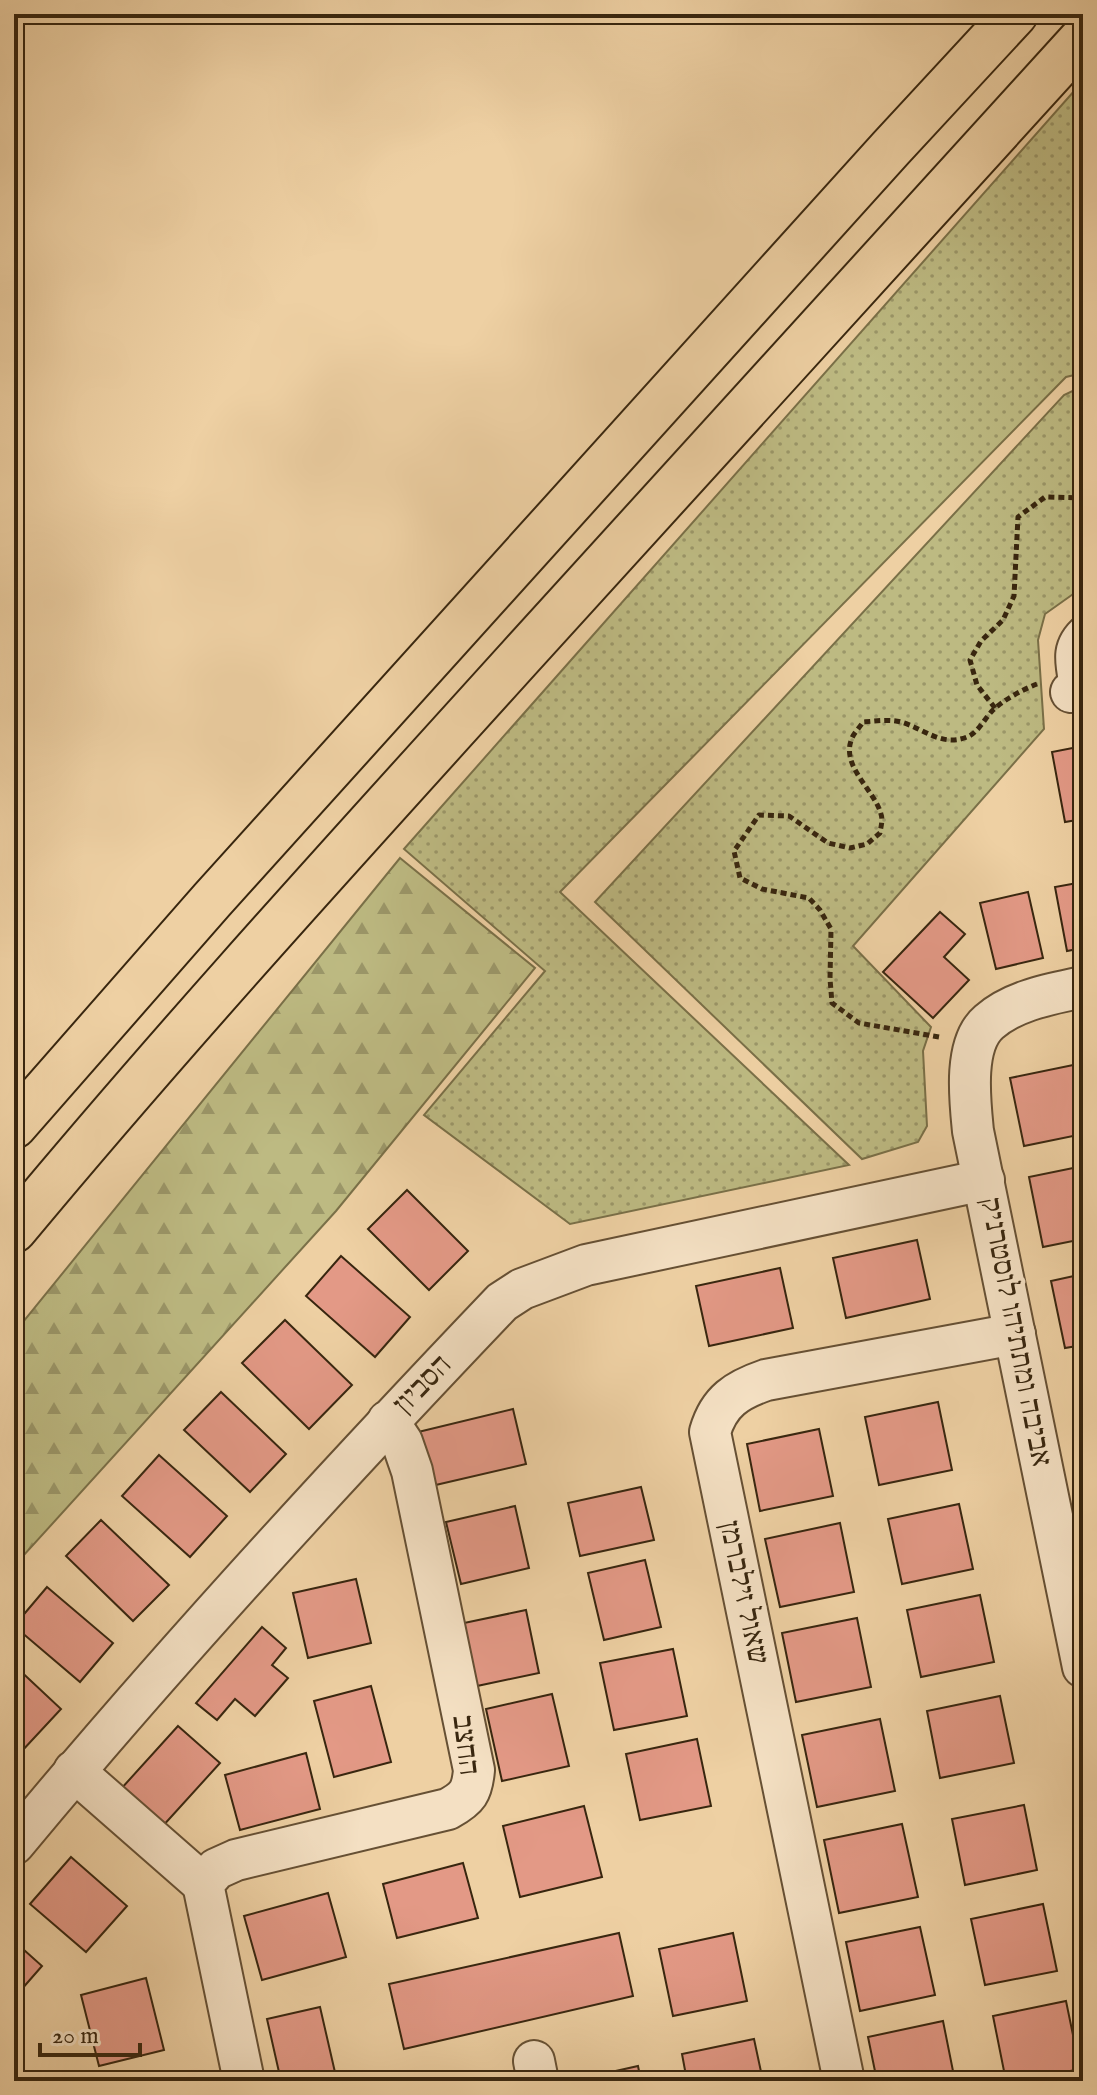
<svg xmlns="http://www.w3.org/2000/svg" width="1097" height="2095" viewBox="0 0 1097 2095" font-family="'IM FELL English','Frank Ruhl Libre',serif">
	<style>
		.grass { fill: url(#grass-dots); stroke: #7a7048; stroke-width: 2 }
		.forest { fill: url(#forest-firs); stroke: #7a7048; stroke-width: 2 }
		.building { fill: #e39986; stroke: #38260f; stroke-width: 2 }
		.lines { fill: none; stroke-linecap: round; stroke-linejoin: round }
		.lane-casing { stroke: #665034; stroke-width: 24 }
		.street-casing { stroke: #665034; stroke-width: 44 }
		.highway-casing { stroke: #38260f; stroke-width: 48 }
		.path { stroke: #38260f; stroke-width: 5; stroke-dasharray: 6 4; stroke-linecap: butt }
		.lane { stroke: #f4e0c3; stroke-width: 20 }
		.street { stroke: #f4e0c3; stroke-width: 40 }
		.highway { stroke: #eed0a3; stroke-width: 44 }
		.labels { text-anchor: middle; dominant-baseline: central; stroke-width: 8; stroke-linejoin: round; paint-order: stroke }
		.street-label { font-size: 30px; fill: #38260f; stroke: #f4e0c3 }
	</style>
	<defs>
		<pattern id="grass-dots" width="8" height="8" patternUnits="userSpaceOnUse" patternTransform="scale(2)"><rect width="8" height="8" fill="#bdba82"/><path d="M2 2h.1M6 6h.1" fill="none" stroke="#9b9769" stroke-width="1.8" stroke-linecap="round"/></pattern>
		<pattern id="forest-firs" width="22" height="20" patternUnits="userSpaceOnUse" patternTransform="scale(2)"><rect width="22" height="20" fill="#bdba82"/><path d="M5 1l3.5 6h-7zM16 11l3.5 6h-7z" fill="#9b9769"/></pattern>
	</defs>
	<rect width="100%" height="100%" fill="#eed0a3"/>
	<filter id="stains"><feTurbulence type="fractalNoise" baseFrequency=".0025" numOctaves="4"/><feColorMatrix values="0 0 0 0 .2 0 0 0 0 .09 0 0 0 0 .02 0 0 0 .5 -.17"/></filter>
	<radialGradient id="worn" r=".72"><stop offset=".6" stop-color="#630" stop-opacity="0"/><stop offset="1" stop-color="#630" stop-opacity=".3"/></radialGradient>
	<g class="grass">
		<polygon points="1083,81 1083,373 1066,377 560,892 849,1165 570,1224 424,1115 545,971 404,849"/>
		<polygon points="1081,387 1083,394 1083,587 1045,614 1038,640 1044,729 853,946 931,1027 923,1051 927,1126 918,1142 862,1159 595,902 1064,395"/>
	</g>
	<polygon class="forest" points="400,858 535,968 336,1211 14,1566 14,1333"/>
	<g class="building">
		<polygon points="1083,746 1083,819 1065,822 1052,752"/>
		<polygon points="1083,882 1083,948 1067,951 1055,887"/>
		<polygon points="1028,892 1043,958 996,969 980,903"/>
		<polygon points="940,912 965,934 944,957 969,980 933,1018 883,972"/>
		<polygon points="1083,1063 1083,1134 1024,1146 1010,1078"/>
		<polygon points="1083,1166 1083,1239 1043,1247 1029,1177"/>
		<polygon points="407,1190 468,1251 429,1290 368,1229"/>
		<polygon points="917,1240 930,1299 846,1318 833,1258"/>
		<polygon points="341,1256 410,1317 375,1357 306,1296"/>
		<polygon points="780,1268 793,1328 709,1346 696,1286"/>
		<polygon points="1083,1274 1083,1345 1065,1348 1051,1281"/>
		<polygon points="285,1320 352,1385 309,1429 242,1363"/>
		<polygon points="1083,1382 1083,1425 1075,1384"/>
		<polygon points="221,1392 286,1454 250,1492 184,1430"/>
		<polygon points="938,1402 952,1470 879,1485 865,1417"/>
		<polygon points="513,1409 526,1464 427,1487 414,1433"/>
		<polygon points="819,1429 833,1496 760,1511 747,1444"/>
		<polygon points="159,1455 227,1516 190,1557 122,1496"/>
		<polygon points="641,1487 654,1540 580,1556 568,1503"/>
		<polygon points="959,1504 973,1569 902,1584 888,1519"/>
		<polygon points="515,1506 529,1568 461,1584 446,1522"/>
		<polygon points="101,1520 169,1585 133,1621 66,1556"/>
		<polygon points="840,1523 854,1592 780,1607 765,1539"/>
		<polygon points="645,1560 661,1627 604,1640 588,1573"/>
		<polygon points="356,1579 371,1643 308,1658 293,1593"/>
		<polygon points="47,1587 113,1643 80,1682 14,1626"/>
		<polygon points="980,1595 994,1662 921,1677 907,1610"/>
		<polygon points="526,1610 539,1673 477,1686 464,1623"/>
		<polygon points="857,1618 871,1687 796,1702 782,1633"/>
		<polygon points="262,1627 286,1648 272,1665 288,1678 255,1716 235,1699 217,1720 196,1703"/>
		<polygon points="673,1649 687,1716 614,1730 600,1663"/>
		<polygon points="14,1665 61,1709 21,1752 14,1745"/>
		<polygon points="371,1686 391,1762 334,1777 314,1701"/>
		<polygon points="552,1694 569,1766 502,1781 486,1709"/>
		<polygon points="1000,1696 1014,1763 940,1778 927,1711"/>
		<polygon points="880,1719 895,1791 817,1807 802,1735"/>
		<polygon points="178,1726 220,1763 161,1828 120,1790"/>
		<polygon points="697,1739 711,1806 640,1820 626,1754"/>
		<polygon points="306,1753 320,1809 240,1830 225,1775"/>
		<polygon points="1024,1805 1037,1870 965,1885 952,1819"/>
		<polygon points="584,1806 602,1877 520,1897 503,1826"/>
		<polygon points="902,1824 918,1897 839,1913 824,1840"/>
		<polygon points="71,1857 127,1906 86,1952 30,1904"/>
		<polygon points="463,1863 478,1918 397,1938 383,1884"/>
		<polygon points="328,1893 346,1957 262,1980 244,1916"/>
		<polygon points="1043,1904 1057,1971 985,1985 971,1919"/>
		<polygon points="920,1927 935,1995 860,2011 846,1942"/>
		<polygon points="619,1933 633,1996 404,2049 389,1984"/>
		<polygon points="733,1933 747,2001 673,2016 659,1949"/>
		<polygon points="14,1941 42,1966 14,1998"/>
		<polygon points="146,1978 164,2050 99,2066 81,1995"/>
		<polygon points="1066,2001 1080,2069 1021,2081 1006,2081 993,2016"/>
		<polygon points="320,2007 337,2081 281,2081 267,2019"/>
		<polygon points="943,2021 955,2081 877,2081 868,2037"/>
		<polygon points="754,2039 763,2081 687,2081 682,2054"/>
		<polygon points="638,2066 641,2081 581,2081 580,2079"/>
	</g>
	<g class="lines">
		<g class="lane-casing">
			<path id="lane" d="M1071,692c-5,-28 -12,-47 12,-67"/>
		</g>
		<g class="street-casing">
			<g id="street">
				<polyline points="1071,692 1083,689"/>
				<path d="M1083,987c-32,7 -69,13 -94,35 -26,22 -19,79 -16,109l110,536"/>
				<polyline points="74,1771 203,1884"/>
				<path d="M14,1844c155,-187 320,-366 488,-542l20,-13 64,-24 398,-85"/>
				<polyline points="534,2061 538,2081"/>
				<path d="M244,2081l-41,-197 13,-15 20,-9 212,-51c20,-11 24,-17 26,-39l-62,-299 -10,-29 -14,-21"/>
				<path d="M844,2081l-134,-649c9,-31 27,-42 56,-52l249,-46"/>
			</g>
		</g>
		<g class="highway-casing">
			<g id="highway">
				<polyline points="14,1126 212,900 891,148 1015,14"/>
				<path d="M14,1230c163,-196 335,-384 506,-573 187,-207 374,-414 563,-619"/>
			</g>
		</g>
		<g class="path">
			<polyline points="995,708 977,685 970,660 981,641 1003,620 1014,596 1018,517 1045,497 1083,498"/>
			<path d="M939,1037l-80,-14 -27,-20 -2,-24 1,-50 -11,-19 -11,-12 -47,-9 -22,-11 -6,-27 25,-36 30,1 39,27 22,5 17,-4 13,-11c1,-7 3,-13 1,-19 -7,-25 -41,-48 -29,-76 2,-5 8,-11 11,-16 13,-1 26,-3 38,0 24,7 40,25 66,15 11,-4 18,-19 26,-27 12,-11 29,-20 44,-26"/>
		</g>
		<use href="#lane" class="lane"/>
		<use href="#street" class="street"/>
		<use href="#highway" class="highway"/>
	</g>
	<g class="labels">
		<g class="street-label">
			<text transform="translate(1015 1332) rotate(79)">אביבה ומתתיהו לוסטרניק</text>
			<text transform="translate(423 1385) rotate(-46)">הסביון</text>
			<text transform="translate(743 1593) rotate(78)">שאול זילברמן</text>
			<text transform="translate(465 1745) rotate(83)">החצב</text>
		</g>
	</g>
	<rect width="1097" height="2095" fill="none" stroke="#eed0a3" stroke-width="48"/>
	<rect x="16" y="16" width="1065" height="2063" fill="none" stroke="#38260f" stroke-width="4"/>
	<rect x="24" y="24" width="1049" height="2047" fill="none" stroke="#38260f" stroke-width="2"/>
	<path d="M40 2043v12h100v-12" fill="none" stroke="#38260f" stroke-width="4"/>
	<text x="52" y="2043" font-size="24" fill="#38260f" stroke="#f4e0c3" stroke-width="6" paint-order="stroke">20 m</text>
	<rect width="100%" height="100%" filter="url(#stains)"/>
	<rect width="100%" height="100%" fill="url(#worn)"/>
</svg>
